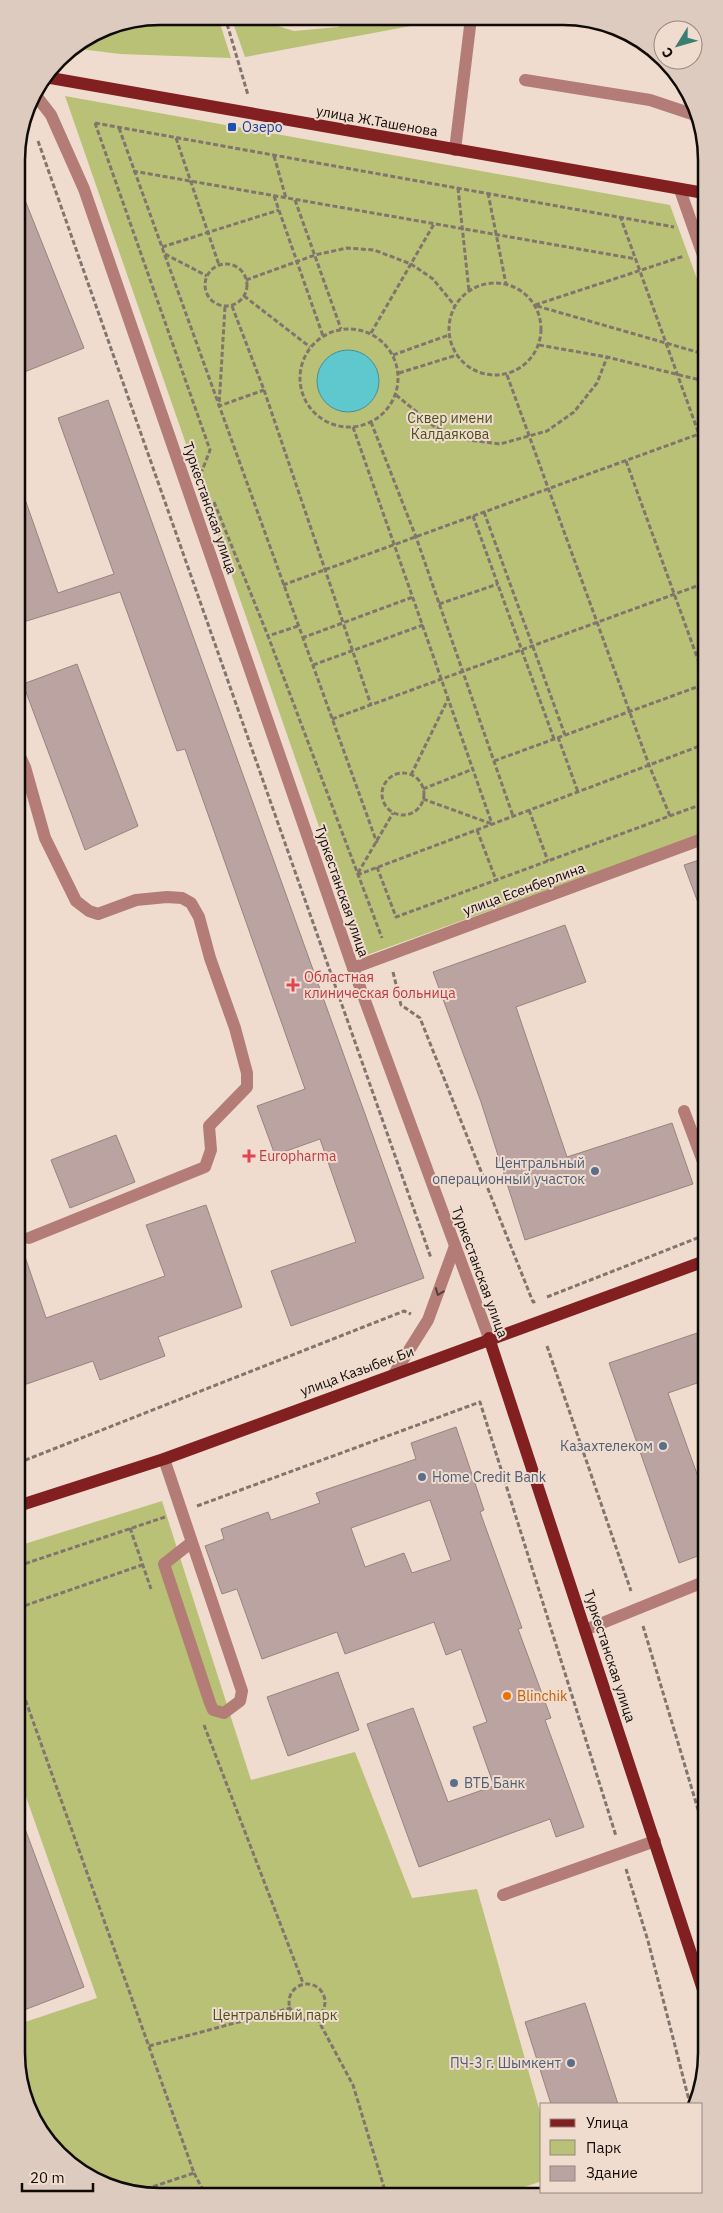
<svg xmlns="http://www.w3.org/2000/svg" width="723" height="2213" viewBox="0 0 723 2213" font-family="'IBM Plex Sans',sans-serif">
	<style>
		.green { fill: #b9c177 }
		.water { fill: #5fc7ce; stroke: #488f92 }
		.building { fill: #baa3a0; stroke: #99837f; fill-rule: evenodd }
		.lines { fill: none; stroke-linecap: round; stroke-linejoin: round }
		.path { stroke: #82756d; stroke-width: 3; stroke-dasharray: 5 2.5; stroke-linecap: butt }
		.minor { stroke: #b37c77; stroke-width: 12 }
		.major { stroke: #821f21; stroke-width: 12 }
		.oneway { stroke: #5a3e39 }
		.transit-dot { fill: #1a4fb4; stroke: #efdccf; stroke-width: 2 }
		.health-dot { fill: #e0444e; stroke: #efdccf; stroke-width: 2 }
		.service-dot { fill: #5c6f8a; stroke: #efdccf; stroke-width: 2 }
		.food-dot { fill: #e8710a; stroke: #efdccf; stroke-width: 2 }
		.labels { text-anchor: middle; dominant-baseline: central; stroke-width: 4; stroke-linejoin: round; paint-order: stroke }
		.street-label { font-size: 14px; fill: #110b07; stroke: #efdccf }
		.transit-label { font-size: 14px; fill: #164399; stroke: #efdccf; text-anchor: start }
		.park-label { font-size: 14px; fill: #4c501a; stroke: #efdccf }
		.health-label { font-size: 14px; fill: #be3a42; stroke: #efdccf; text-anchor: start }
		.service-label { font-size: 14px; fill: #4e5e75; stroke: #efdccf; text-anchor: end }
		.food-label { font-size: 14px; fill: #c56008; stroke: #efdccf; text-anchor: start }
		.rim { fill: none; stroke: #110b07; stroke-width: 2.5 }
	</style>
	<rect width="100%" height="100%" fill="#efdccf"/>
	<g class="green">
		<polygon points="160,16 218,17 231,58 120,54 72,48 105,27"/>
		<polygon points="231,17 249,17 294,31 338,27 355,18 428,18 416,25 245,57"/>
		<polygon points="65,96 670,205 704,298 705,833 364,956"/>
		<polygon points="162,1501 251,1780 355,1752 412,1898 477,1889 542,2119 542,2181 504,2194 132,2194 58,2155 19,2081 19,2024 97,1998 19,1777 18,1546"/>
	</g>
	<circle class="water" cx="348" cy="381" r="31"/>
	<g class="building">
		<polygon points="17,180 84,348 17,375"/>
		<polygon points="108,400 424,1278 291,1326 271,1271 356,1242 320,1139 275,1155 257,1106 305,1089 185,749 177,751 120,592 17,624 17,486 20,485 58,593 114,574 58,418"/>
		<polygon points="77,664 138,826 85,850 23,684"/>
		<polygon points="705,858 705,916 703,916 684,865"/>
		<polygon points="565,925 586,982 516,1007 567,1157 672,1123 693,1184 525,1240 481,1102 433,972"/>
		<polygon points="116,1135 135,1182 70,1208 51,1160"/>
		<polygon points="206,1205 242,1307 158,1337 165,1356 100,1380 93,1361 18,1387 18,1246 21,1245 46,1318 165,1276 146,1225"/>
		<polygon points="706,1330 706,1380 668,1393 706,1499 706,1553 679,1563 609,1363"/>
		<path d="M456,1427l28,83 -4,2 42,116 -4,1 33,89 -6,2 39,107 -28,10 -6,-18 -131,48 -52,-143 46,-16 35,94 46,-16 -21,-59 14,-5 -26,-73 -15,6 -12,-33 -89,32 -8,-22 -75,27 -25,-70 -15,5 -17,-48 19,-7 -3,-10 47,-17 3,8 49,-17 -4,-10 100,-34 -5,-16zM430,1500l21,60 -39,13 -8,-20 -39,14 -14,-39z"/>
		<polygon points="338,1672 359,1730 288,1756 267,1697"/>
		<polygon points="19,1818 21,1818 84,1987 19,2012"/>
		<polygon points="585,2003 618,2104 551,2104 525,2022"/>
	</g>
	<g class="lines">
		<g class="path">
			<polyline points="225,17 248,95"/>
			<polyline points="95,123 674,227"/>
			<polyline points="95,123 210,450 202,471"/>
			<polyline points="119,128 377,843"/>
			<polyline points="176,138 219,265"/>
			<polyline points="38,141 431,1258"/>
			<polyline points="274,156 286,198"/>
			<polyline points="133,171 636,259"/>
			<polyline points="458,188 469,291"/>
			<polyline points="488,193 506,284"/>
			<polyline points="274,196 323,336"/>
			<polyline points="295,200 341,329"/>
			<polyline points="620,216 704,448"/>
			<polyline points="162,247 279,210"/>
			<polyline points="165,254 207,276"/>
			<circle cx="226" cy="285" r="21"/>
			<polyline points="246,280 315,255 347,248 374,250 411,264 433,279 455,306"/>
			<circle cx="495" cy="329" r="46"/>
			<polyline points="244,296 310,347"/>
			<polyline points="535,305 684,256"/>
			<polyline points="232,306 264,390 371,705"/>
			<polyline points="537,306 704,354"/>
			<polyline points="225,307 219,406 264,390"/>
			<circle cx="349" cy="378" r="49"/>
			<polyline points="371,333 434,224"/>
			<polyline points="539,345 607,357 704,381"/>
			<polyline points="393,355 449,335"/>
			<polyline points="399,373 457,355"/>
			<polyline points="507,375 649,765 670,816"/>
			<polyline points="396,395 435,427 469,440 500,444 547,431 574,412 597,383 607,357"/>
			<polyline points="371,422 416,537 513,816"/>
			<polyline points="353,427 492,824"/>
			<polyline points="626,461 705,679"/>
			<polyline points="214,502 268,636"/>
			<polyline points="484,512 565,735"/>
			<polyline points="473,516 554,739"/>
			<polyline points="283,585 699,434"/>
			<polyline points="439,604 498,584"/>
			<polyline points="298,626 268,636 382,938"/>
			<polyline points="302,638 413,597"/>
			<polyline points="313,665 423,625"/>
			<polyline points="332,719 705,583"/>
			<polyline points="558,737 578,792"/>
			<polyline points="494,761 705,684"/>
			<circle cx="403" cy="794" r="21"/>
			<polyline points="411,775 448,699"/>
			<polyline points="423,789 473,769"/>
			<polyline points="423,799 492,824"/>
			<polyline points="529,810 548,861"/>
			<polyline points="477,830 496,880"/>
			<polyline points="377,867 396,917 705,803"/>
			<polyline points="358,873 393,813"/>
			<polyline points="357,875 705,744"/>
			<polyline points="393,972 401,1005 420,1018 533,1302 537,1301"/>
			<polyline points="547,1297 705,1235"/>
			<polyline points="547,1346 631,1591"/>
			<polyline points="18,1463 404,1311 411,1314"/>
			<polyline points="197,1506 480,1402 616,1836"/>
			<polyline points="130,1528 151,1589"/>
			<polyline points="18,1566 165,1517"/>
			<polyline points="18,1608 142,1565"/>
			<polyline points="643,1626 706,1836"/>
			<polyline points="18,1679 194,2173 131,2194"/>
			<polyline points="204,1725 303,1983"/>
			<polyline points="626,1869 648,1941 690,2104"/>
			<circle cx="307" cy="2002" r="18"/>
			<polyline points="317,2018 353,2085 386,2194"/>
			<polyline points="149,2046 291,2008"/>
			<polyline points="194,2173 205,2194"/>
			<polyline points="539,2194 547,2192"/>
		</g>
		<g class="minor">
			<polyline points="525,80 650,100 695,115"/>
			<polyline points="34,93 51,115 84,189 353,968 489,1338"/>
			<polyline points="455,150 471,18"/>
			<polyline points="680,190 704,258"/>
			<polyline points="17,750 25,767 45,838 76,901 89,911 98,914 136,900 167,897 182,898 191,903 199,917 210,958 235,1028 247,1073 247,1087 209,1126 211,1150 205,1167 29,1238"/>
			<polyline points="353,968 705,838"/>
			<polyline points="684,1111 705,1167"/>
			<polyline points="394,1374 428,1320 455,1246"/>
			<polyline points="164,1459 242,1691 240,1701 224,1713 213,1710 210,1703 164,1564 192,1542"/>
			<polyline points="585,1630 706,1581"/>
			<polyline points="503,1895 655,1841"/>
		</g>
		<g class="major">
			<polyline points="45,77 704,193"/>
			<polyline points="489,1338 706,1999"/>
			<polyline points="18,1506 164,1459 705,1261"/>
		</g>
	</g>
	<defs><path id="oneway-chevron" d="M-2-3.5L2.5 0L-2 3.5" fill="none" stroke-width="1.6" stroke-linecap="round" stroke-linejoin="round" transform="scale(1.25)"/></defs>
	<use class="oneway" href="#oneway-chevron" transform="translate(439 1292) rotate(111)"/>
	<rect class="transit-dot" x="227" y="122" width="10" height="10" rx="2.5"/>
	<g class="health-dot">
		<path d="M290.5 977.5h5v5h5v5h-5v5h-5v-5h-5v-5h5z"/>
		<path d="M246.5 1148.5h5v5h5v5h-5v5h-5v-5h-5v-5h5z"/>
	</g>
	<g class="service-dot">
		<circle cx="595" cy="1171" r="5"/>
		<circle cx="663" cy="1446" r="5"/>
		<circle cx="422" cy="1477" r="5"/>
		<circle cx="454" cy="1783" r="5"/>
		<circle cx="571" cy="2063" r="5"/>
	</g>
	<circle class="food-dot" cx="507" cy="1696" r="5"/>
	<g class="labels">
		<g class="street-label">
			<text transform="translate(377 121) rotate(10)">улица Ж.Ташенова</text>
			<text transform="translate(210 508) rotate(71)">Туркестанская улица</text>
			<text transform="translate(524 889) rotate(-20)">улица Есенберлина</text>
			<text transform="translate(342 891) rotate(71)">Туркестанская улица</text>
			<text transform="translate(480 1272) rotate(70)">Туркестанская улица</text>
			<text transform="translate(357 1371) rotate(-20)">улица Казыбек Би</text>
			<text transform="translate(610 1656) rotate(72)">Туркестанская улица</text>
		</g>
		<g class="transit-label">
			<text x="242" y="127">Озеро</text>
		</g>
		<g class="park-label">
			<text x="450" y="418">Сквер имени<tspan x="450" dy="16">Калдаякова</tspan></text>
			<text x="275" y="2015">Центральный парк</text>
		</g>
		<g class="health-label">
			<text x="304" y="977">Областная<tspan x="304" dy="16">клиническая больница</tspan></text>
			<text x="259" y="1156">Europharma</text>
		</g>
		<g class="service-label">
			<text x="585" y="1163">Центральный<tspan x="585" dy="16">операционный участок</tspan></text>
			<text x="653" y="1446">Казахтелеком</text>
			<text x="432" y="1477" text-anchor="start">Home Credit Bank</text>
			<text x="464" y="1783" text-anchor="start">ВТБ Банк</text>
			<text x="561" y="2063">ПЧ-3 г. Шымкент</text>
		</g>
		<g class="food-label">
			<text x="517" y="1696">Blinchik</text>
		</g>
	</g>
	<path d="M0 0H723V2213H0ZM160 25H563A135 135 0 0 1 698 160V2053A135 135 0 0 1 563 2188H160A135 135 0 0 1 25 2053V160A135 135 0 0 1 160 25Z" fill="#ddcbbf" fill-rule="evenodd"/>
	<path class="rim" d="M160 25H563A135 135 0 0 1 698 160V2053A135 135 0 0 1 563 2188H160A135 135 0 0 1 25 2053V160A135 135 0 0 1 160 25Z"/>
	<rect x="540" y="2103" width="162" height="90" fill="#efdccf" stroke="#96887f"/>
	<rect x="550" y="2119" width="25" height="8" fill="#821f21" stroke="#96887f"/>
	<text x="586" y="2128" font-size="15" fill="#110b07">Улица</text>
	<rect x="550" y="2140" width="25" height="15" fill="#b9c177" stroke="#96887f"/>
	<text x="586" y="2153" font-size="15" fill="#110b07">Парк</text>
	<rect x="550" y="2166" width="25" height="15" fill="#baa3a0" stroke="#96887f"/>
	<text x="586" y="2178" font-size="15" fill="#110b07">Здание</text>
	<g transform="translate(678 45) rotate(233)"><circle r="24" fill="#efdccf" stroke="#96887f"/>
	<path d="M0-4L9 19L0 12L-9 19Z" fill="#3a7e71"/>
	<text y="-8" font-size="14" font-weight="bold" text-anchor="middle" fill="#110b07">С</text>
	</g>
	<path d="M22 2183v8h71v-8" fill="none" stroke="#110b07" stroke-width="2.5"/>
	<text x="30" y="2183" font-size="15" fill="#110b07" stroke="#efdccf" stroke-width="4" paint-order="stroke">20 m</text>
</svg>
